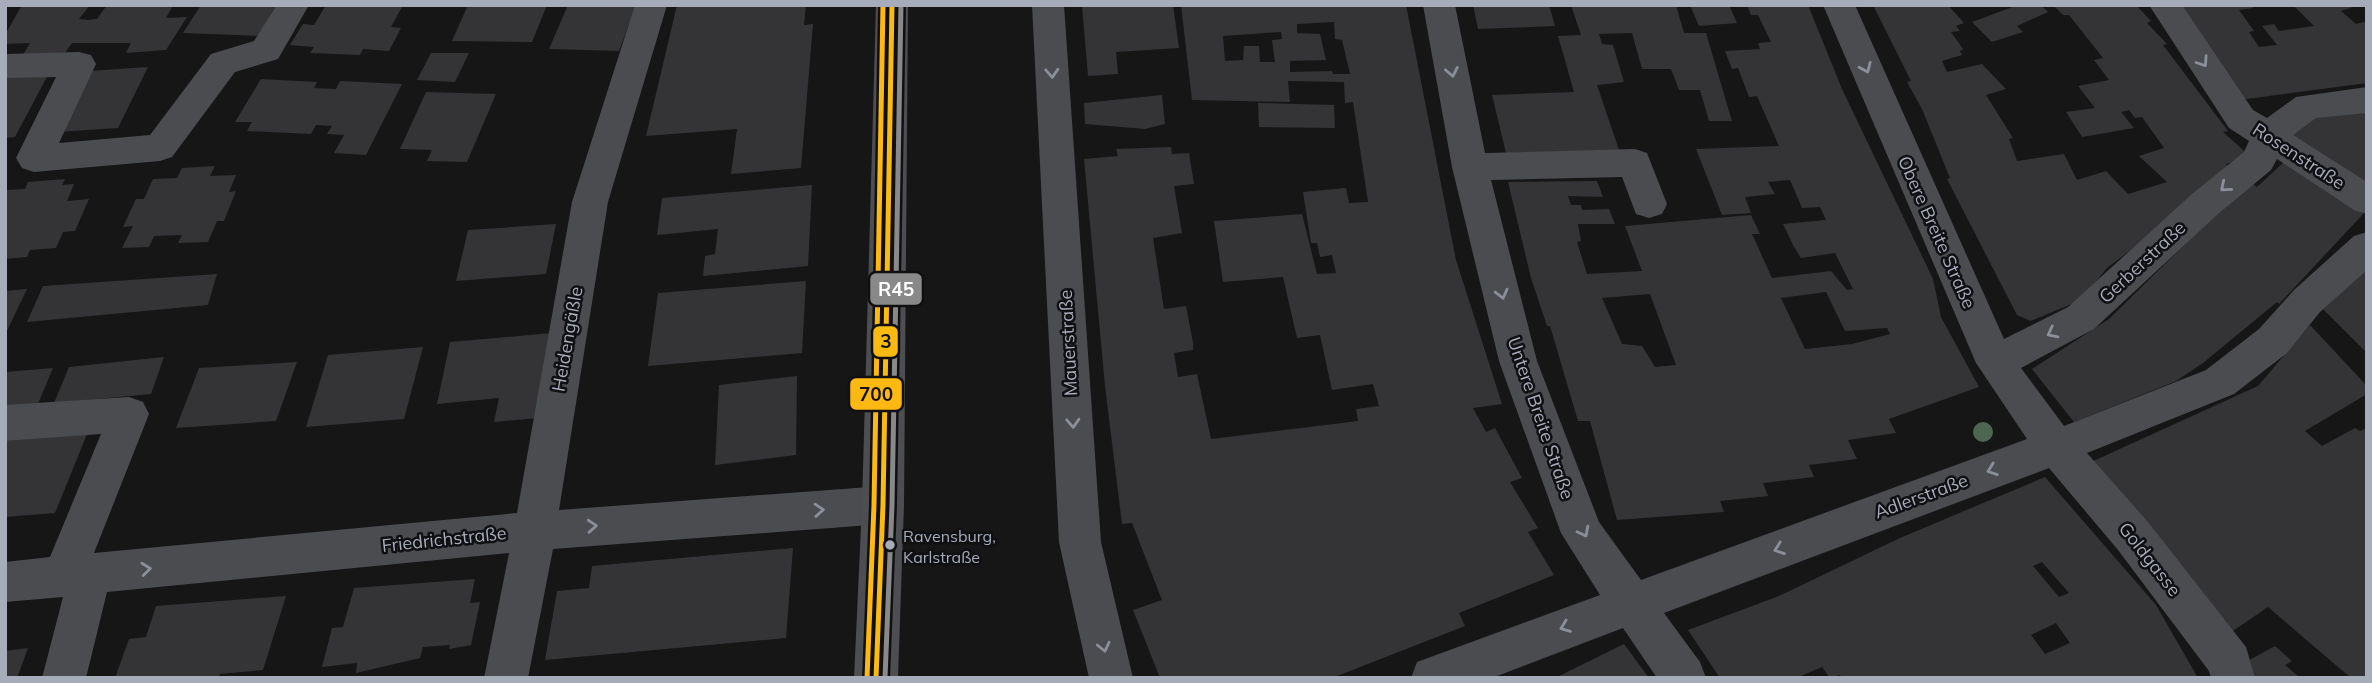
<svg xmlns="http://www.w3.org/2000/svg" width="2372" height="683" viewBox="0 0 2372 683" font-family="Mulish,sans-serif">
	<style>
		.building { fill: #343436; fill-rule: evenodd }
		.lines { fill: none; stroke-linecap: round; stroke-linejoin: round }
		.minor { fill: #4a4c50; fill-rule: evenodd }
		.major { fill: #4d4e51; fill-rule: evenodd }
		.bus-1-casing { stroke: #101013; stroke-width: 10 }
		.bus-2-casing { stroke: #101013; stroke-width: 10 }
		.bus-3-casing { stroke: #101013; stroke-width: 10 }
		.bus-1 { stroke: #f9ba12; stroke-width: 5 }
		.bus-2 { stroke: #898989; stroke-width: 5 }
		.bus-3 { stroke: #fdb812; stroke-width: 5 }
		.tree { fill: #4e6550 }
		.oneway { stroke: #8a8f9a }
		.bus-dot { fill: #a6acb9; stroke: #101013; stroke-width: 2.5 }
		.labels { text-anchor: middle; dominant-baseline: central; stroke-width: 5; stroke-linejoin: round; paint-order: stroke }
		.bus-label { font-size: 16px; fill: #a6acb9; stroke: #101013; text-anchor: start }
		.street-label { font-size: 18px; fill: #a6acb9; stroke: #101013 }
		.line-badge { stroke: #101013; stroke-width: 2.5 }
		.badge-label { font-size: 19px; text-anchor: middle; font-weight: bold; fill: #fff }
		.pale-badge-label { font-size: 19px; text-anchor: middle; font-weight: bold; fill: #111 }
	</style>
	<rect width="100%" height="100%" fill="#161617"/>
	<g class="building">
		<polygon points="22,5 90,5 79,19 88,20 97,19 107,5 173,5 166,18 187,17 166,50 126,53 131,43 72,43 62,57 20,60 30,43 5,44 5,35"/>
		<polygon points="201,5 283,5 264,36 183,33"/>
		<polygon points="326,5 403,5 391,27 401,28 389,51 363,49 360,55 310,53 314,47 290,45 303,24 314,25"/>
		<polygon points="468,5 547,5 532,42 452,41"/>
		<polygon points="568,5 636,5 619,51 549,49"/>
		<polygon points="677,5 806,5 804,25 813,24 801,168 731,174 737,129 646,136"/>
		<polygon points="1173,5 1179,48 1116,52 1118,74 1088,76 1082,6"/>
		<path d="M1181,5h225l50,255 46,144 -29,4 13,24 9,-4 27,50 -12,4 28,46 -10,4 26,43 -95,38 6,13 -133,52h-172l-27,-68 29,-10 -30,-77 -10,1 -17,-138 -21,-227 34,-3 -2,-7 55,-2 1,7 17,-1 5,31 -20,2 8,47 -29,5 11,71 22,-3 7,37v7l-19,3 4,24 19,-3 14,65 147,-18 -2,-12 23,-3 -6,-22 -41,6 -12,-55 -23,3 -14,-61 -60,5 -9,-61 88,-7 15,60 19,-1 -4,-18 -12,2 -3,-14h-6l-8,-51 43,-4 3,15 19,-1 -15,-100 -8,1 -1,-21 -56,-1 2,21 -98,-2zM1334,22l1,17 7,1 8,34h-17l-1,-3 -42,1v-11l36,-1 -6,-26 -23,-1v-9zM1281,32l1,7 -10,1 3,22h-15l-1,-16h-15l-1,14 -18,1 -2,-25z"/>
		<polygon points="1473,5 1549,5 1555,26 1478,29"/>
		<polygon points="1571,5 1676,5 1684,33 1706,33 1732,121 1709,121 1700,90 1679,90 1671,69 1642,69 1632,33 1599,34 1602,44 1613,45 1624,82 1597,85 1619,150 1506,153 1492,95 1574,92 1558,36 1581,35"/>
		<polygon points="1690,5 1729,5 1737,23 1699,26"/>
		<path d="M1747,5h61l34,84 91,190 8,38 38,70 -90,32 7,14 -48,7 9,19 -48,6 5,12 -51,6 5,13 -48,5 4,11 -107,8 -27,-99h-12l-28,-95h-3l-16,-48 -23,-96 89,-1 6,16 -35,-1 3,9h10l1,5 27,-1 6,15h-37l3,17 -4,1 10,32 55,-3 -17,-45 126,-11 9,19h-8l20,44 59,-7 16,19 6,-1 -18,-36 -34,5 -7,-11 -11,-23 43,-4 -6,-13 -18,1 -12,-28 -22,2 7,12 -30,3 6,16 -29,2 -26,-66 83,-3 -22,-50 -8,1 -11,-29 -6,1 -7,-18 35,-2 -2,-6 13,-1 -13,-27h-7zM1826,292l19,39 42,-3 3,6 -38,10 -47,5 -24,-51zM1650,294l26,71 -21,2 -13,-21 -20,-2 -20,-46z"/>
		<polygon points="1873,5 1948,5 1964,23 1956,26 1960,31 1951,32 1963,49 1960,51 1962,55 1942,61 1947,72 1982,64 2006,89 1986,95 2013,138 2009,139 2017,161 2064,154 2077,180 2106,171 2128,194 2167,182 2139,156 2164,148 2142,117 2135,118 2129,110 2121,112 2134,128 2082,137 2066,112 2095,108 2078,86 2109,80 2094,60 2103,58 2069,15 2063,15 2053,5 2136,5 2151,21 2147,23 2167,44 2163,45 2228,131 2223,132 2251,157 2226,164 2231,172 2107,268 2081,300 2031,321 2017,315 1947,179 1950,178 1922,109 1907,82 1911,81"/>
		<polygon points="2018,5 2041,5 2048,12 2017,26 2023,32 1992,42 1972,22"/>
		<polygon points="2175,5 2251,5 2253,8 2239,10 2254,31 2249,32 2259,47 2277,45 2262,26 2274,24 2279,31 2314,26 2293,5 2359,5 2341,11 2356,24 2367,21 2367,83 2239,100"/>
		<polygon points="431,53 469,53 455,82 417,80"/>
		<polygon points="148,67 118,128 57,132 89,71"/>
		<polygon points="50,71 15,137 5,138 5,74"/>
		<polygon points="261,79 317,82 314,88 336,89 340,81 402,84 366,155 334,153 344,135 327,134 332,126 316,125 311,134 247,131 252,122 235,122"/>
		<polygon points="426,92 496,94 467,162 427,161 432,150 400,149"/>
		<polygon points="1162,95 1165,124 1145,129 1085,124 1084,103"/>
		<polygon points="1258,103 1334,105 1335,128 1259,127"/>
		<polygon points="2367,106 2367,186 2292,135 2321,114"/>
		<polygon points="2284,162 2364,213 2279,304 2277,302 2203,363 2176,381 2074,422 2032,369 2109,319 2212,218 2252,183 2257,187"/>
		<polygon points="215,166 210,176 236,175 229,192 236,191 224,221 217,221 208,242 178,243 182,235 154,236 149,247 122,248 133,226 123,227 136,199 144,199 153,179 177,178 182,168"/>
		<polygon points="65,179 62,185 74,184 67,201 89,199 75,231 63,232 56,248 30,250 27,257 5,259 5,190 25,189 28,182"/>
		<polygon points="812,185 808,266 703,276 705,256 715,254 718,229 657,235 662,198"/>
		<polygon points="556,224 546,274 456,281 468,230"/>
		<polygon points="2367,268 2367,353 2318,304"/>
		<polygon points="217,274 208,305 27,322 43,286"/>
		<polygon points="806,281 802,353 648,366 658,293"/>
		<polygon points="27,289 5,335 5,291"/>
		<polygon points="2310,325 2367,386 2367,394 2305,431 2322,446 2355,428 2360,431 2367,428 2367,678 2351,678 2268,607 2230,633 2089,463 2258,386"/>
		<polygon points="552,333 537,418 494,422 499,398 437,404 450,342"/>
		<polygon points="423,347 404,419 306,427 328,355"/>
		<polygon points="164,357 151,394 54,403 69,367"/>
		<polygon points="297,362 276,421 176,428 199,368"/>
		<polygon points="53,368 37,406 5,409 5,372"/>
		<polygon points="797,376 796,455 715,465 719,385"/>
		<polygon points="87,434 55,513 5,517 5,441"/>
		<path d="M2045,477l111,128 42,73h-356l-2,-3 -10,3 -8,-11 -26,11h-76l-32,-48 91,-34 121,-58zM2042,562l27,31 -10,4 -26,-31zM2056,623l14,20 -25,11 -14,-19z"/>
		<polygon points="793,548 786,638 545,660 557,591 589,588 592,566"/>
		<polygon points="475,579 470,603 480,602 471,645 449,649 450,645 423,647 420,658 356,673 357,663 322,667 332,628 343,627 354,588"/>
		<polygon points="286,596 263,670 220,674 218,678 115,678 129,639 146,637 156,606"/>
		<polygon points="1624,644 1649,678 1555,678"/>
		<polygon points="2275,646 2292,661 2285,665 2300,678 2248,678 2244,663"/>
		<polygon points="28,648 17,678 5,678 5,651"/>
	</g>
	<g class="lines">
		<g class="minor">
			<polygon points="277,5 309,5 278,59 235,72 172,157 160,161 34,172 22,168 16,158 56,77 5,78 5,54 79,52 91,55 96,64 59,143 150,135 211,54 254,41"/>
			<polygon points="635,5 667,5 608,202 559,510 883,486 898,492 904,505 898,518 883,524 553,549 528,678 484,678 509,553 107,592 86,678 42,678 63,597 5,602 5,562 50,557 101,434 5,441 5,405 129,397 143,402 149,414 94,553 517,513 572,202"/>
			<polygon points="1032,5 1064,5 1101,542 1133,678 1089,678 1059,542"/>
			<polygon points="1423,5 1455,5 1485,153 1635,149 1647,153 1667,204 1662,214 1649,218 1636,214 1622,177 1491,180 1537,361 1599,522 1641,580 2027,439 1976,363 1823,5 1855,5 2004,339 2068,307 2192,194 2244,152 2249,141 2229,128 2149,5 2182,5 2253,110 2267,118 2296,97 2367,87 2367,113 2316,118 2293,135 2367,182 2367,214 2354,210 2277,159 2271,170 2218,214 2094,329 2021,368 2064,426 2206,370 2259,329 2294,290 2354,236 2367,232 2367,270 2320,312 2287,353 2234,394 2087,453 2148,522 2246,647 2255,678 2211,678 2209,671 2118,550 2049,468 1664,613 1700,662 1706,678 1657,678 1623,628 1492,678 1411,678 1417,662 1600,595 1561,533 1499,361 1452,167"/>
		</g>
		<polygon class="major" points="876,5 908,5 904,505 898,678 854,678 862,505"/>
		<g class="bus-1-casing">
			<polyline id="bus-1" points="876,678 883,505 892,5"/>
		</g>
		<g class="bus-2-casing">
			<polyline id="bus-2" points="885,678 892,505 901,5"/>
		</g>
		<g class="bus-3-casing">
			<polyline id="bus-3" points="867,678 874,505 883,5"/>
		</g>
		<use href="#bus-1" class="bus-1"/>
		<use href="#bus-2" class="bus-2"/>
		<use href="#bus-3" class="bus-3"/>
	</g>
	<circle class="tree" cx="1983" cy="432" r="10"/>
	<defs><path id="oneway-chevron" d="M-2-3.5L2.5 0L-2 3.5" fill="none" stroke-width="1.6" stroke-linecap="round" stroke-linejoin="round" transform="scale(1.75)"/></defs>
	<g class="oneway">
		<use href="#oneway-chevron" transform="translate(2203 62) rotate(56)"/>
		<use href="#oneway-chevron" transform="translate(1866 68) rotate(66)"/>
		<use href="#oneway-chevron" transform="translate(1452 72) rotate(79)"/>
		<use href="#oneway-chevron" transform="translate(1052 73) rotate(87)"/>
		<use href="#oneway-chevron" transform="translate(2225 187) rotate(140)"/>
		<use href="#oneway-chevron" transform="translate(1502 294) rotate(76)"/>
		<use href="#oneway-chevron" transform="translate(2052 333) rotate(153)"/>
		<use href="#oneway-chevron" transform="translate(1073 423) rotate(87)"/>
		<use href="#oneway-chevron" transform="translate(1992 470) rotate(160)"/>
		<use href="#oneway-chevron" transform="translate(819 510) rotate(-4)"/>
		<use href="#oneway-chevron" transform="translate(592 526) rotate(-4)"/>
		<use href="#oneway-chevron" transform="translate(1584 532) rotate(63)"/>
		<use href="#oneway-chevron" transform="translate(1779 549) rotate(160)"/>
		<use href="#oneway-chevron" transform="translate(146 569) rotate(-6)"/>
		<use href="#oneway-chevron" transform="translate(1565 627) rotate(159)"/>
		<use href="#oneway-chevron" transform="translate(1104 647) rotate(77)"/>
	</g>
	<circle class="bus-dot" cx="890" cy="545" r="6"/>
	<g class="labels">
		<g class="bus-label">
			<text x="903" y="536">Ravensburg,<tspan x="903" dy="21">Karlstraße</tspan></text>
		</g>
		<g class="street-label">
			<text transform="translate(2299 156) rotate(33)">Rosenstraße</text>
			<text transform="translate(1937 232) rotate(66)">Obere Breite Straße</text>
			<text transform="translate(2142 262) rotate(-43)">Gerberstraße</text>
			<text transform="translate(567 339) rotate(-80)">Heidengäßle</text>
			<text transform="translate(1068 343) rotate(-93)">Mauerstraße</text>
			<text transform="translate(1541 418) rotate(71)">Untere Breite Straße</text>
			<text transform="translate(1921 496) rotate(-20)">Adlerstraße</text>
			<text transform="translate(444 539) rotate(-6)">Friedrichstraße</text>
			<text transform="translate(2150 559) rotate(52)">Goldgasse</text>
		</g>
	</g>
	<g class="line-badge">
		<rect x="869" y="272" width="54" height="34" rx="7" fill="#898989"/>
		<rect x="872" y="325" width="27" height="33" rx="7" fill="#f9ba12"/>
		<rect x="849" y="377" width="54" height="34" rx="7" fill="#fdb812"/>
	</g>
	<g class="badge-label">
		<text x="896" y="296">R45</text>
	</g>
	<g class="pale-badge-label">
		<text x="886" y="348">3</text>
		<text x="876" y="401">700</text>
	</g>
	<rect width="2372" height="683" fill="none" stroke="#a6acb9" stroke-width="14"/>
</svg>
